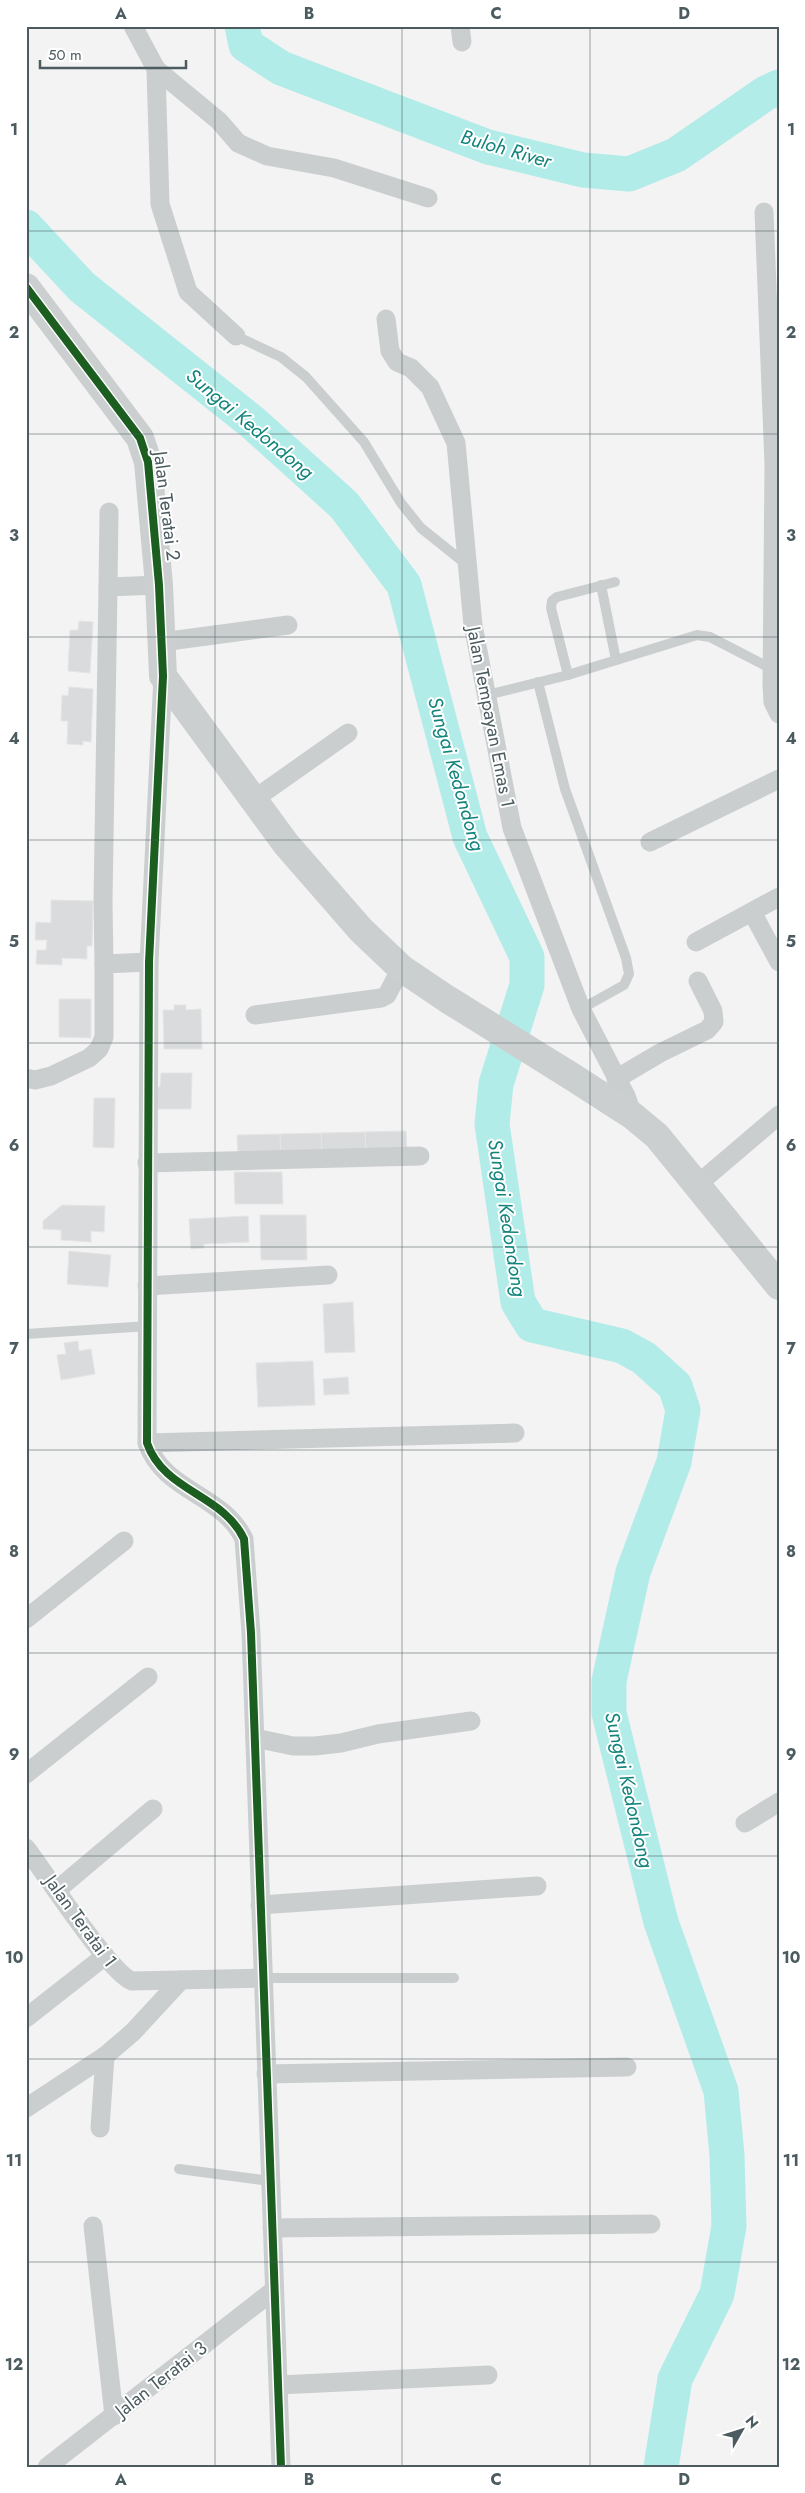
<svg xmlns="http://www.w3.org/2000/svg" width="805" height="2493" viewBox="0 0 805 2493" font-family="Jost,sans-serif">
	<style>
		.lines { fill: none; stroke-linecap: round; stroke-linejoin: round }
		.river { stroke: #b1ece8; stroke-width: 35 }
		.building { fill: #dadbdc; stroke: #e5e5e6 }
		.lane { stroke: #cbcecf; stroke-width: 10 }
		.street { stroke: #cbcecf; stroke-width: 19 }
		.secondary { stroke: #cccfd0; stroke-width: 28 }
		.cycleway-casing { stroke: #fff; stroke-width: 11 }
		.cycleway { stroke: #1b5e20; stroke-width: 8 }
		.grid { fill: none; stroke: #4b5b5f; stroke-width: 1; stroke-opacity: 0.55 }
		.labels { text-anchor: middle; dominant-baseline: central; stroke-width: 4; stroke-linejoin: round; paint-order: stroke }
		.street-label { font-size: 19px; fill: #4b5b5f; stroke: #fff }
		.water-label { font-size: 20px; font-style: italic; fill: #12847c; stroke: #fff }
		.neatline { fill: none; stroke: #4b5b5f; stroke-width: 2 }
		.grid-label { font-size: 16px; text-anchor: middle; font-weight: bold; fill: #4b5b5f }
	</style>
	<rect width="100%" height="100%" fill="#f4f3f3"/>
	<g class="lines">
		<g class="river">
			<polyline points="242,26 246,45 281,68 488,147 583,170 629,174 676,155 766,93 779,87"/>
			<polyline points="26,227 82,287 252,422 344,505 404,585 470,837 527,957 527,985 496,1084 492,1124 518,1302 532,1325 622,1346 644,1358 675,1386 683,1410 674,1462 633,1572 609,1681 609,1713 661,1922 721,2091 727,2155 729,2226 717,2294 675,2379 661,2467"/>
		</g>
	</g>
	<g class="building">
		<polygon points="79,621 93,622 90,673 68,671 70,630 78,630"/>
		<polygon points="69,687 93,689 91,742 83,741 83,745 67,744 68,721 61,721 62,695 68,696"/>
		<polygon points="51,900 93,901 92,946 87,946 87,959 62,958 62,965 36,964 37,950 46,950 47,940 35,940 36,922 51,923"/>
		<polygon points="59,999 91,999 91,1038 59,1037"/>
		<polygon points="174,1005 186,1005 186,1010 201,1009 202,1049 164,1049 163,1010 174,1010"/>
		<polygon points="161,1073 192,1073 191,1109 154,1109 154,1087 160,1087"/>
		<polygon points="94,1098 115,1098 114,1148 93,1147"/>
		<polygon points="406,1131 407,1152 366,1153 365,1132"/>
		<polygon points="365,1132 366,1154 322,1155 321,1133"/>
		<polygon points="321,1133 322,1155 281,1156 280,1134"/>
		<polygon points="280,1134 281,1156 238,1157 237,1135"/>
		<polygon points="234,1172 282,1172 283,1204 235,1204"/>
		<polygon points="62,1205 105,1206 104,1232 91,1231 91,1242 61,1240 61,1230 43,1229 43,1221"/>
		<polygon points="260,1215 306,1215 307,1260 261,1260"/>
		<polygon points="248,1216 249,1242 204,1244 204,1248 191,1249 189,1219"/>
		<polygon points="69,1251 111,1255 108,1287 67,1284"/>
		<polygon points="353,1302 355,1352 325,1353 323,1304"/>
		<polygon points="78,1341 79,1351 91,1349 95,1374 61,1380 57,1355 66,1354 64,1343"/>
		<polygon points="313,1361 315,1405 258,1407 256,1363"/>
		<polygon points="348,1377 349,1394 324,1395 323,1379"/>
	</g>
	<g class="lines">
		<g class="lane">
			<polyline points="236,336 281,357 306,377 364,442 401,503 421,528 466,564"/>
			<polyline points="601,585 616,660"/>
			<polyline points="568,675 551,608 552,601 557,597 615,582"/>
			<polyline points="538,682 565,789 626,958 629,974 624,985 581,1009"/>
			<polyline points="487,695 568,675 697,635 710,637 772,669"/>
			<polyline points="26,1334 149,1326"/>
			<polyline points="263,1978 454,1978"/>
			<polyline points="179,2169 270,2181"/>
		</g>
		<g class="street">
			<polyline points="133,26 156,69 160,204 188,292 236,336"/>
			<polyline points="460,26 462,42"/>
			<polyline points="156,69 219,121 238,143 267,156 334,168 428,198"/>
			<polyline points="764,212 774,464 772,685 773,702 779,714"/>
			<polyline points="386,319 390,351 397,362 411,368 430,387 456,443 473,625 512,828 581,1009 626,1096 633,1116"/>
			<polyline points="108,587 109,512"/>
			<polyline points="162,642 288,625"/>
			<path d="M163,676l-14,286 -2,481c17,49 76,51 97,96l7,94 30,834"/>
			<polyline points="253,800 348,733"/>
			<polyline points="650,842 779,779"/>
			<polyline points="752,912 779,962"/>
			<polyline points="696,942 779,897"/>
			<polyline points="104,964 103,902 108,587 159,585"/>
			<polyline points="255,1015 381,998 387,995 401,968"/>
			<polyline points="26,1078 35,1080 51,1076 89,1058 99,1049 104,1037 104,964 149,962"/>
			<polyline points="616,1079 660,1053 707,1030 714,1022 713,1011 698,981"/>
			<polyline points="147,1163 420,1156"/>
			<polyline points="698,1184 779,1115"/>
			<polyline points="147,1286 328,1275"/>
			<polyline points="147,1443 515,1433"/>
			<polyline points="26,1619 124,1541"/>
			<polyline points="255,1738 293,1746 315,1746 341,1743 378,1734 471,1721"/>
			<polyline points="26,1774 148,1677"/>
			<polyline points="745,1823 779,1802"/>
			<path d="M26,1848c20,26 84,125 106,133l131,-3"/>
			<polyline points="57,1890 153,1809"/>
			<polyline points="260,1905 537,1886"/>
			<polyline points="26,2018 105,1956"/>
			<polyline points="266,2074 627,2067"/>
			<polyline points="26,2108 105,2056 133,2032 181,1980"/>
			<polyline points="100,2128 105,2056"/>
			<polyline points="93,2226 114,2416"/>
			<polyline points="272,2228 651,2224"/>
			<polyline points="279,2385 488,2375"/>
			<polyline points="47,2467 274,2290"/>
		</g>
		<polyline class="secondary" points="26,287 140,438 148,462 159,585 163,676 286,844 361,930 401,968 447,999 571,1076 633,1116 657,1136 779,1286"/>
		<g class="cycleway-casing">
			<path id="cycleway" d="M26,287l114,151 8,24 11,123 4,91 -14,286 -2,481c17,49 76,51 97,96l7,94 30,834"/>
		</g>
		<use href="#cycleway" class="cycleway"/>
	</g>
	<path class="grid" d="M215,26v2441M402,26v2441M590,26v2441M26,231h753M26,434h753M26,637h753M26,840h753M26,1043h753M26,1247h753M26,1450h753M26,1653h753M26,1856h753M26,2059h753M26,2262h753"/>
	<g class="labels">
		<g class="street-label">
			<text transform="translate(167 506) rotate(83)">Jalan Teratai 2</text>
			<text transform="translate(491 717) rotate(79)">Jalan Tempayan Emas 1</text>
			<text transform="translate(81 1921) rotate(54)">Jalan Teratai 1</text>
			<text transform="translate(161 2379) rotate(-38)">Jalan Teratai 3</text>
		</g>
		<g class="water-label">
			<text transform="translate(506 149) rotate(16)">Buloh River</text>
			<text transform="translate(250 424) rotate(40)">Sungai Kedondong</text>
			<text transform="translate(456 774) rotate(74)">Sungai Kedondong</text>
			<text transform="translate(507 1218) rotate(81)">Sungai Kedondong</text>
			<text transform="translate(629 1790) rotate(77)">Sungai Kedondong</text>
		</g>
	</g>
	<rect width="805" height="2493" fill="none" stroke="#ffffff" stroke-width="55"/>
	<g transform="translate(742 2430) rotate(51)" stroke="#ffffff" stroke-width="4" paint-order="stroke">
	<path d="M0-4L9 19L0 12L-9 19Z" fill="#4b5b5f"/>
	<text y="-8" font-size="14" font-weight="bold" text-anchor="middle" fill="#4b5b5f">N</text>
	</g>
	<path d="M40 60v8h146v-8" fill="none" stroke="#4b5b5f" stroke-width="2.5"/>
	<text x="48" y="60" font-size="15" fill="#4b5b5f" stroke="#ffffff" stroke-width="4" paint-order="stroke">50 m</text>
	<rect x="28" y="28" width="750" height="2438" class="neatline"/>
	<g class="grid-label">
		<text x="121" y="19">A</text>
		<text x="309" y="19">B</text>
		<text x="496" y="19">C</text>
		<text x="684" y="19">D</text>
		<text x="14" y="135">1</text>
		<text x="791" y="135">1</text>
		<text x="14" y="338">2</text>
		<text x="791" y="338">2</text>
		<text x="14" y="541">3</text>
		<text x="791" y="541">3</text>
		<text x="14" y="744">4</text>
		<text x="791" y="744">4</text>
		<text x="14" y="947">5</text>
		<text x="791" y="947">5</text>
		<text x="14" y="1151">6</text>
		<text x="791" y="1151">6</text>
		<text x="14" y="1354">7</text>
		<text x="791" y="1354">7</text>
		<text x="14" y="1557">8</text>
		<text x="791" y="1557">8</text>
		<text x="14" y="1760">9</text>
		<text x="791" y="1760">9</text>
		<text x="14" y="1963">10</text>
		<text x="791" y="1963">10</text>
		<text x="14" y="2166">11</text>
		<text x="791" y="2166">11</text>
		<text x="14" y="2370">12</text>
		<text x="791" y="2370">12</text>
		<text x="121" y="2485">A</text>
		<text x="309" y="2485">B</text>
		<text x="496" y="2485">C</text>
		<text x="684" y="2485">D</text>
	</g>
</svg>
